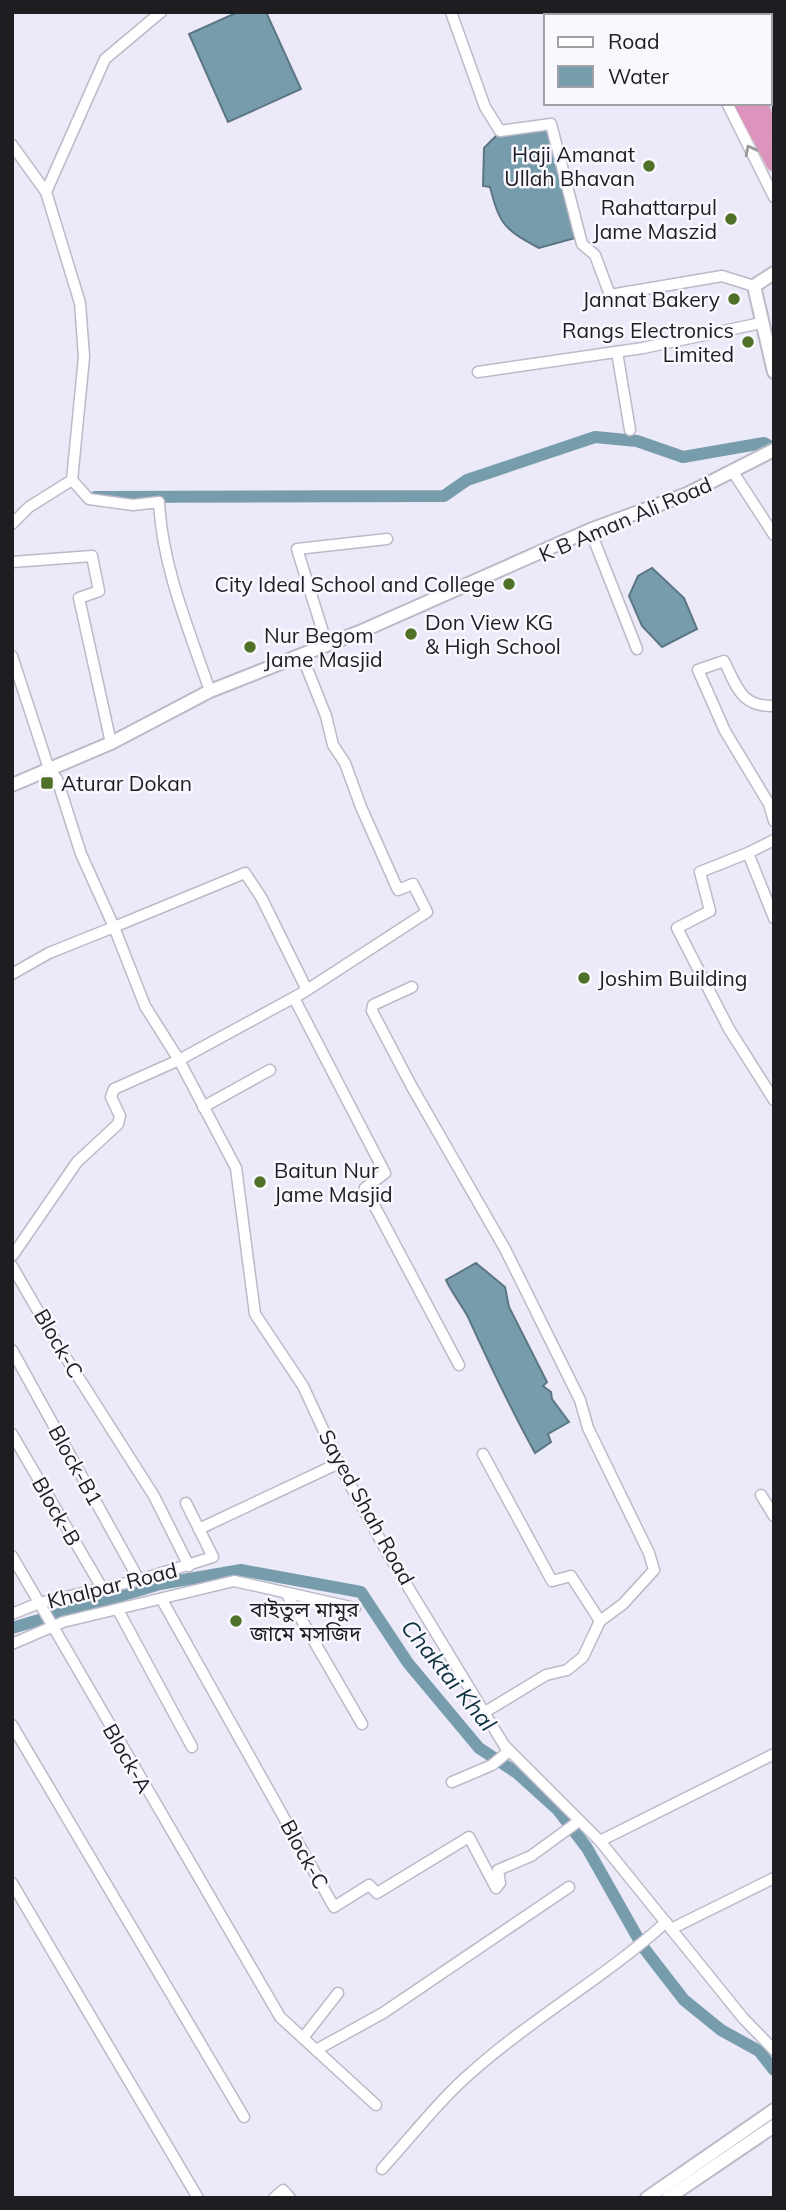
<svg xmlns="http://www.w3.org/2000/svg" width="786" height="2210" viewBox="0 0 786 2210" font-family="Mulish,'Noto Sans Bengali',sans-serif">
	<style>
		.water { fill: #779dad; stroke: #5c7783; stroke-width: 2 }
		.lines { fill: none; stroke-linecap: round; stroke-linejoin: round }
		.canal { stroke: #779dad; stroke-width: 12 }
		.minor-casing { stroke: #bcb9c8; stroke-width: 13 }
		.tertiary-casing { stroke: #bcb9c8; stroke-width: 16 }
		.trunk-casing { stroke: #cecdce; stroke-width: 19 }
		.minor { stroke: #fff; stroke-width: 10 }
		.tertiary { stroke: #fff; stroke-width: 12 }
		.trunk { stroke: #dc94be; stroke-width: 16 }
		.oneway { stroke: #9a999c }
		.poi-dot { fill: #507128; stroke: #f9f8ff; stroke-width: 2.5 }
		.labels { text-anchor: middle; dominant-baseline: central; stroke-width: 5; stroke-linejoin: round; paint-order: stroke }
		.poi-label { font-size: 21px; fill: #1e1d22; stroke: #f9f8ff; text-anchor: start }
		.street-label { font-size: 21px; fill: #1e1d22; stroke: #f9f8ff }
		.water-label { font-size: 23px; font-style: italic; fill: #0d313e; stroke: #f9f8ff }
	</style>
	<rect width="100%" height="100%" fill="#eceaf9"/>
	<g class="water">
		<polygon points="238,12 266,12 301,89 228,122 189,34"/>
		<path d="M547,127l28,111 -36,10c-35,-19 -39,-23 -49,-61l-7,-1 1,-38 15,-15z"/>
		<polygon points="652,568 684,598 697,629 662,647 642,626 629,596 638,576"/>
		<path d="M476,1263l29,24 4,20 38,75 -4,4 8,6 1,7 17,23 -21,12 3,8 -16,11c-25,-45 -46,-90 -67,-136 -7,-13 -16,-24 -22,-37z"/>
	</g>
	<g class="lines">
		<g class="canal">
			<polyline points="95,497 444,496 467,480 595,437 637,441 683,457 764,443 774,449"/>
			<polyline points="12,1628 160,1584 241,1570 361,1592 408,1663 479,1748 517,1773 558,1810 587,1848 643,1947 684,2000 721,2030 759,2051 774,2070"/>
		</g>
		<g class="minor-casing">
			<g id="minor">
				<polyline points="451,12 485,107 500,131 551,124 582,244 595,255 610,295 722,276 754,286"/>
				<polyline points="677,12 679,16"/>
				<polyline points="729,12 731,16"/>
				<polyline points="770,90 774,96"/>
				<polyline points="727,103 774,197"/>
				<polyline points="12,145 46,192 80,303 84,357 72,480 29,507 12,524"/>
				<polyline points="46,192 105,59 161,12"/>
				<polyline points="617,352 630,430"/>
				<polyline points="478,372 643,348 761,323"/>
				<polyline points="733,472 774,535"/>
				<path d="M72,480l17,19 44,6 26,-3c3,64 30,128 51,189"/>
				<polyline points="590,530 637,649"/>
				<polyline points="12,562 92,556 99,591 79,598 111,743"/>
				<polyline points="327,645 297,549 387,539"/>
				<polyline points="12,656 49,769 57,779 81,854 114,927 245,873 261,897 307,990"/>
				<path d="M774,706c-33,1 -37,-19 -50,-45l-26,9 27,61 44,73 5,17"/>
				<polyline points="774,840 748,853 774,918"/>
				<polyline points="748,853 700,872 710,911 677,928 729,1029 774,1100"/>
				<polyline points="12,974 49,953 114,927 145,1006 179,1060 236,1168 255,1314 303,1386 341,1468 388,1554 504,1745 600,1841 743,2018 774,2050"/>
				<polyline points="412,987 373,1005 372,1011 412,1087 505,1249 580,1400 588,1428 649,1553 654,1570 623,1604 600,1621 583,1657 567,1670 546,1675 485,1712"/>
				<polyline points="294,998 385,1173 365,1188 459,1365"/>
				<polyline points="203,1107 270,1070"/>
				<polyline points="13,1255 77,1162 118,1124 120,1116 111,1097 114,1089 179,1060 304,992 427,912 413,884 398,890 361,807 345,763 333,745 326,716 302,656"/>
				<polyline points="12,1266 56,1342 154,1496 189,1566"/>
				<polyline points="12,1350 139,1580"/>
				<polyline points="12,1434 102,1588"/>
				<polyline points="483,1454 552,1581 571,1576 600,1621"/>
				<polyline points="761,1495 774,1516"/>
				<polyline points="199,1529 339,1463"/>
				<polyline points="12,1556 280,2017 376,2105"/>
				<polyline points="286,1593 362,1724"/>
				<polyline points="162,1600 334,1907 369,1885 377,1893 469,1837 496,1888 500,1883 498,1870 531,1856 579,1821"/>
				<polyline points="118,1610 192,1747"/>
				<polyline points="12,1614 39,1603 139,1580 213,1557 186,1503"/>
				<polyline points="12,1644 63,1622 234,1581 355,1608"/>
				<polyline points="12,1725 244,2117"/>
				<polyline points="452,1782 492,1765 508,1752 505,1747"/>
				<polyline points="600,1841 774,1754"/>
				<polyline points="12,1883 198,2198"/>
				<polyline points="671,1929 774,1878"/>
				<polyline points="303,2038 338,1993"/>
				<polyline points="316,2050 383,2013 569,1887"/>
				<path d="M382,2169c30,-33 58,-70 92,-99 61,-54 132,-93 192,-148"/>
				<polyline points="274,2198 283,2190 290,2198"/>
			</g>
		</g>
		<g class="tertiary-casing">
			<g id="tertiary">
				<polyline points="774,273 754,286 774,372"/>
				<polyline points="12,785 111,743 210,691 362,631 590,530 687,494 774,450"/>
				<polyline points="647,2198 774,2110"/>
				<polyline points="668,2198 774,2126"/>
			</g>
		</g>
		<g class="trunk-casing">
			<g id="trunk">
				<polyline points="693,12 695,16"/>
				<polyline points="710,12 712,16"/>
				<polyline points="742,103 774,163"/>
				<polyline points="758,103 774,133"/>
			</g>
		</g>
		<use href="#minor" class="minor"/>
		<use href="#tertiary" class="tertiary"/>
		<use href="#trunk" class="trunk"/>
	</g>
	<defs><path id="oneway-chevron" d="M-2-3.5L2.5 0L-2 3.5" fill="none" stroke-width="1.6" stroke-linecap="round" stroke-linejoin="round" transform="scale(1.75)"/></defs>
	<use class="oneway" href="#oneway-chevron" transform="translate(750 150) rotate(-117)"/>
	<g class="poi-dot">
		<circle cx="649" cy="166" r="7"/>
		<circle cx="731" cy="219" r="7"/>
		<circle cx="734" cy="299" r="7"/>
		<circle cx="748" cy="342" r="7"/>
		<circle cx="509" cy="584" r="7"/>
		<circle cx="411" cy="634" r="7"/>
		<circle cx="250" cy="647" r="7"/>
		<rect x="40" y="776" width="14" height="14" rx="3.5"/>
		<circle cx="584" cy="978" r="7"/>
		<circle cx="260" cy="1182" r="7"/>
		<circle cx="236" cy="1621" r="7"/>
	</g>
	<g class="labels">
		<g class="poi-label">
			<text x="635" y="154" text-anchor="end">Haji Amanat<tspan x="635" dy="24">Ullah Bhavan</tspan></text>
			<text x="717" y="207" text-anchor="end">Rahattarpul<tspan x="717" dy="24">Jame Maszid</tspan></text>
			<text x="720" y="299" text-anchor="end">Jannat Bakery</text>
			<text x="734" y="330" text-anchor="end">Rangs Electronics<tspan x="734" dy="24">Limited</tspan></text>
			<text x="495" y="584" text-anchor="end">City Ideal School and College</text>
			<text x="425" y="622">Don View KG<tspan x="425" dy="24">&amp; High School</tspan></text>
			<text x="264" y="635">Nur Begom<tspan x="264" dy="24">Jame Masjid</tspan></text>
			<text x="61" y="783">Aturar Dokan</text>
			<text x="598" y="978">Joshim Building</text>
			<text x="274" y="1170">Baitun Nur<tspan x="274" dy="24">Jame Masjid</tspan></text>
			<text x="250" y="1609">বাইতুল মামুর<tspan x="250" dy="24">জামে মসজিদ</tspan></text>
		</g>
		<g class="street-label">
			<text transform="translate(625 519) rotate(-23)">K B Aman Ali Road</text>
			<text transform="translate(59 1343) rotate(60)">Block-C</text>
			<text transform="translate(76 1465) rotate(61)">Block-B1</text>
			<text transform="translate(367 1507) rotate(61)">Sayed Shah Road</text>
			<text transform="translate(57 1511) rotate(60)">Block-B</text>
			<text transform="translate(112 1585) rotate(-14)">Khalpar Road</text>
			<text transform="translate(128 1758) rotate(60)">Block-A</text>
			<text transform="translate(305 1854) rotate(61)">Block-C</text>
		</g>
		<g class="water-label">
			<text transform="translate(449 1675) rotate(51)">Chaktai Khal</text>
		</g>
	</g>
	<rect width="786" height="2210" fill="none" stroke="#1e1d22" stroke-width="28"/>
	<rect x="544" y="14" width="228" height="91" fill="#f9f8ff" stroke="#a1a0a7" stroke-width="2"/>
	<rect x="558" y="37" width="35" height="10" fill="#ffffff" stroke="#a1a0a7" stroke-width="2"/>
	<text x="608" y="49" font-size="21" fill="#1e1d22">Road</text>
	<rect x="558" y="66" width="35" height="21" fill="#779dad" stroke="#a1a0a7" stroke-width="2"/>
	<text x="608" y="84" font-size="21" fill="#1e1d22">Water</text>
</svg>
